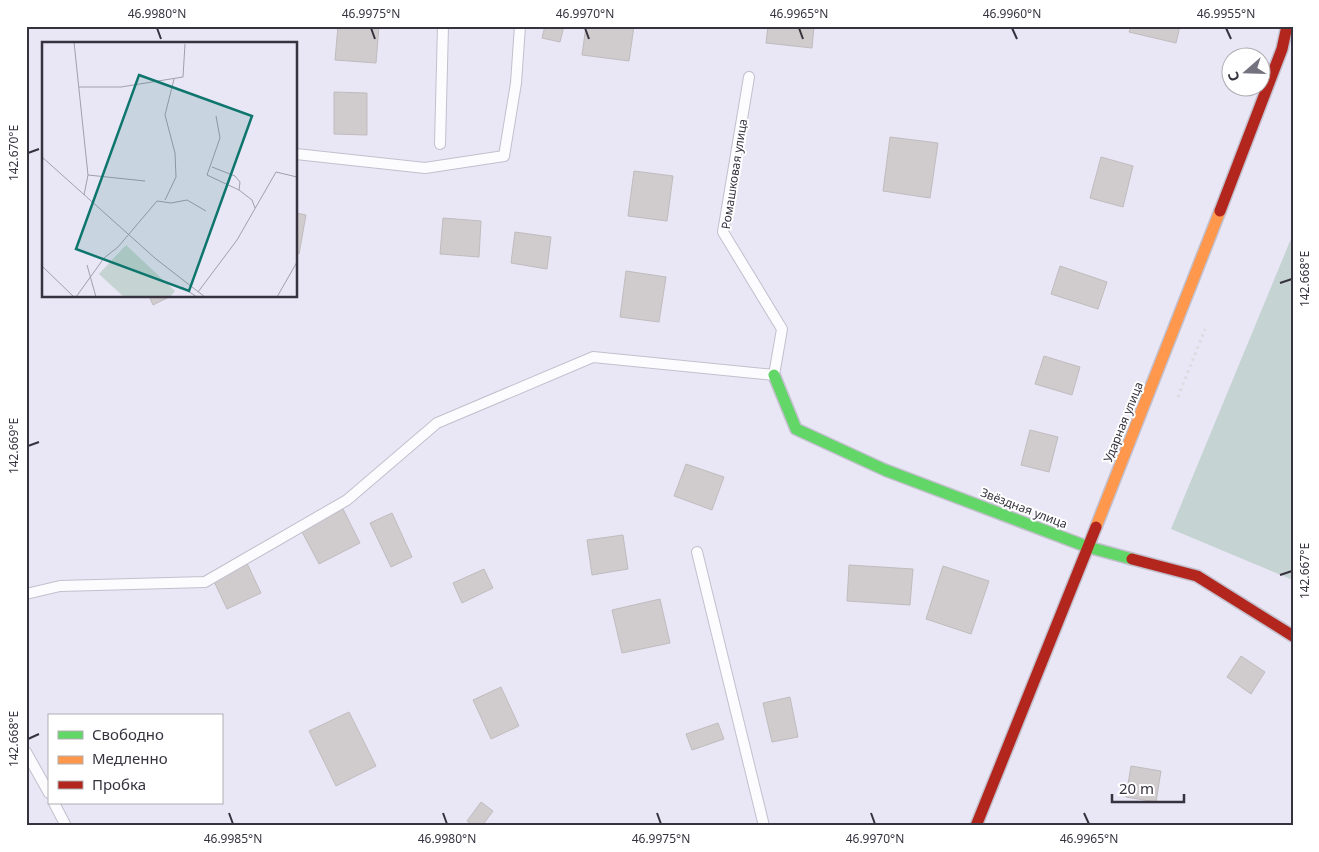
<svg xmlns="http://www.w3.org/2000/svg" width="1319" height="852" viewBox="0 0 1319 852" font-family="'Noto Sans',sans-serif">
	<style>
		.green { fill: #c5d4d2 }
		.building { fill: #d0cccd; stroke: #c0bcbe }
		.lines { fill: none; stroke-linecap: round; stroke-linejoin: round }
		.lane-casing { stroke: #c2c0cd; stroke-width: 12 }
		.fast-casing { stroke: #c2c0cd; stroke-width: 14 }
		.slow-casing { stroke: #c2c0cd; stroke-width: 14 }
		.jam-casing { stroke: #c2c0cd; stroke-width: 14 }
		.path { stroke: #dcdbe0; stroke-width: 3; stroke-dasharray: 2.5 4; stroke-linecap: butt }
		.lane { stroke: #fcfbfe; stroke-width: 10 }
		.fast { stroke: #63d668; stroke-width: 11 }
		.slow { stroke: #ff974d; stroke-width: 11 }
		.jam { stroke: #b3261e; stroke-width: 11 }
		.ticks { fill: none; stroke: #36333f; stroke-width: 2 }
		.labels { text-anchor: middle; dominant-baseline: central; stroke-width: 4; stroke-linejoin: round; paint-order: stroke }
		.street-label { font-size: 12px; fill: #36333f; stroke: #fff }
		.inset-road { fill: none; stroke: #a19ead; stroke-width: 1 }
		.view { fill: #0f766e; fill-opacity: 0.15; stroke: #0f766e; stroke-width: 2.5 }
		.inset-edge { fill: none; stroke: #36333f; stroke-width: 2.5 }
		.neatline { fill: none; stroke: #36333f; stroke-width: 2 }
		.ticks-label { font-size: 12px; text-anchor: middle; fill: #36333f }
	</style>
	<rect width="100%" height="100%" fill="#e9e6f6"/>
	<polygon class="green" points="1293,234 1293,580 1171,529"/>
	<g class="building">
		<polygon points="338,26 379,26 376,63 335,60"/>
		<polygon points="545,26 564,26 560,42 542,38"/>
		<polygon points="586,26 634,26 629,61 582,55"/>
		<polygon points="768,26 814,26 812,48 766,43"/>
		<polygon points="1131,26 1180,26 1176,43 1129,32"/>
		<polygon points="334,92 367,93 367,135 334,134"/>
		<polygon points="890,137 938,143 930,198 883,191"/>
		<polygon points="1101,157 1133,166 1123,207 1090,198"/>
		<polygon points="634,171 673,176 667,221 628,216"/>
		<polygon points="296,213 306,215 299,254 296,253"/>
		<polygon points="443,218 481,221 479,257 440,254"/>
		<polygon points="515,232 551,237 547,269 511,263"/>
		<polygon points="1060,266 1107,282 1098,309 1051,294"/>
		<polygon points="626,271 666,277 659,322 620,317"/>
		<polygon points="149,296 171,296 153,305"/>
		<polygon points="1044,356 1080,367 1072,395 1035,384"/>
		<polygon points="1030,430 1058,437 1049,472 1021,465"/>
		<polygon points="686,464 724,477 712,510 674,496"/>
		<polygon points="343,509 360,543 319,564 301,530"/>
		<polygon points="392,513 412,557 391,567 370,523"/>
		<polygon points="623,535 628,569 592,575 587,540"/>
		<polygon points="245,559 261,593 227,609 211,575"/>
		<polygon points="849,565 913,569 910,605 847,601"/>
		<polygon points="943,566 989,581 971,634 926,619"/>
		<polygon points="484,569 493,588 462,603 453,583"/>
		<polygon points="660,599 670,643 622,653 612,610"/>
		<polygon points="1241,656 1265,672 1251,694 1227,677"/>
		<polygon points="501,687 519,726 491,739 473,700"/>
		<polygon points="790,697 798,737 772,742 763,703"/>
		<polygon points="349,712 376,766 336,786 309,731"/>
		<polygon points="718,723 724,739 692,750 686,734"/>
		<polygon points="1131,766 1161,771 1156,802 1126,797"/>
		<polygon points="481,802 493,811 482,826 474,826 467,821"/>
	</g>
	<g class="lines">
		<g class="lane-casing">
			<g id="lane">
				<polyline points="440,144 443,26"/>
				<polyline points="296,154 425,168 504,156 516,83 520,26"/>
				<polyline points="697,552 764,826"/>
				<polyline points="26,594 60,586 205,582 347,500 437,423 593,357 774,375 782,329 723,232 749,77"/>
				<polyline points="26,752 49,793"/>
				<polyline points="54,803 66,826"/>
			</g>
		</g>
		<g class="fast-casing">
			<polyline id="fast" points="774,375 796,429 885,470 1088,547 1132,559"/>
		</g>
		<g class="slow-casing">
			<polyline id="slow" points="1096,527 1220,211"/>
		</g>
		<g class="jam-casing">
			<g id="jam">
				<polyline points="1220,211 1282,49 1287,26"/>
				<polyline points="1132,559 1197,576 1293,636"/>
				<polyline points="976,826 1096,527"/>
			</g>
		</g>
		<polyline class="path" points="1178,397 1205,329"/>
		<use href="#lane" class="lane"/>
		<use href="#fast" class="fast"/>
		<use href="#slow" class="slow"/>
		<use href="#jam" class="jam"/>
	</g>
	<path class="ticks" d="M157,28l4,11M371,28l4,11M585,28l4,11M799,28l4,11M1012,28l5,11M1226,28l5,11M28,153l11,-4M1280,283l12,-4M28,446l11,-4M1280,575l12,-4M28,739l11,-5M229,813l4,11M443,813l4,11M657,813l4,11M871,813l4,11M1084,813l5,11"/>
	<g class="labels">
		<g class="street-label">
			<text transform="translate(734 174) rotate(-81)">Ромашковая улица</text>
			<text transform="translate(1123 422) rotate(-68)">Ударная улица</text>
			<text transform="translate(1024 508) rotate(21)">Звёздная улица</text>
		</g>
	</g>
	<g transform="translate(42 42)">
		<rect width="255" height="255" fill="#e9e6f6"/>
		<path d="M84,203l49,46 -5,6h-46l-25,-23z" fill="#c5d4d2"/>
		<path class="inset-road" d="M32,0l14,133 -4,20M37,45h42l62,-10 2,-33M174,74l4,22 -13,37 32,15M0,115l114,102 49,38M170,125l23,9 5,6 -1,8 13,10 3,8M46,133l57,6M123,158l11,-23 -1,-24 -10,-38 9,-36M45,223l9,32M0,224l32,31M140,245l15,10M156,250l39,-52 39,-68 21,5M34,255l28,-39 14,-11 39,-46 14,2 16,-3 19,11M235,255l20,-35"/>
		<path class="view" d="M97,33l113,41 -63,175 -113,-42z"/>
		<rect width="255" height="255" class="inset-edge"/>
	</g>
	<rect width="1319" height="852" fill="none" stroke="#ffffff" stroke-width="55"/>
	<rect x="48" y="714" width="175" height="90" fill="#ffffff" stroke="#afadb2"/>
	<rect x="58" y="731" width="25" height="8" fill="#63d668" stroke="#afadb2"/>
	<text x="92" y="740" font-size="15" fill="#36333f">Свободно</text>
	<rect x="58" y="756" width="25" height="8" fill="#ff974d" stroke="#afadb2"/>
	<text x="92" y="764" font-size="15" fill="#36333f">Медленно</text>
	<rect x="58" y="781" width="25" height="8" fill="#b3261e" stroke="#afadb2"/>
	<text x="92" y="790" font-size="15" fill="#36333f">Пробка</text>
	<g transform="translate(1246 72) rotate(250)"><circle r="24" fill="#ffffff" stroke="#afadb2"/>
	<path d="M0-4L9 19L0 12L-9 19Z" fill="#75727f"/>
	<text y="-8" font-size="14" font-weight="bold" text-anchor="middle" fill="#36333f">С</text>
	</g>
	<path d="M1112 794v8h72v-8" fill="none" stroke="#36333f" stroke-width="2.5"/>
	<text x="1119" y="794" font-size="15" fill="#36333f" stroke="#ffffff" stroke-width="4" paint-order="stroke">20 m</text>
	<rect x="28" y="28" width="1264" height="796" class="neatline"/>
	<g class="ticks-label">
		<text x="157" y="18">46.9980°N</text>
		<text x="371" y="18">46.9975°N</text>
		<text x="585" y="18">46.9970°N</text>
		<text x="799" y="18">46.9965°N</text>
		<text x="1012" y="18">46.9960°N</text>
		<text x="1226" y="18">46.9955°N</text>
		<text transform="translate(14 153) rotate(-90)" y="4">142.670°E</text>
		<text transform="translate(1305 279) rotate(-90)" y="4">142.668°E</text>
		<text transform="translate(14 446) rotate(-90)" y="4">142.669°E</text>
		<text transform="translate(1305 571) rotate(-90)" y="4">142.667°E</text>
		<text transform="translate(14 739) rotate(-90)" y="4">142.668°E</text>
		<text x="233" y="843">46.9985°N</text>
		<text x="447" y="843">46.9980°N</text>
		<text x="661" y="843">46.9975°N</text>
		<text x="875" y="843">46.9970°N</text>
		<text x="1089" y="843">46.9965°N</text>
	</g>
</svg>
